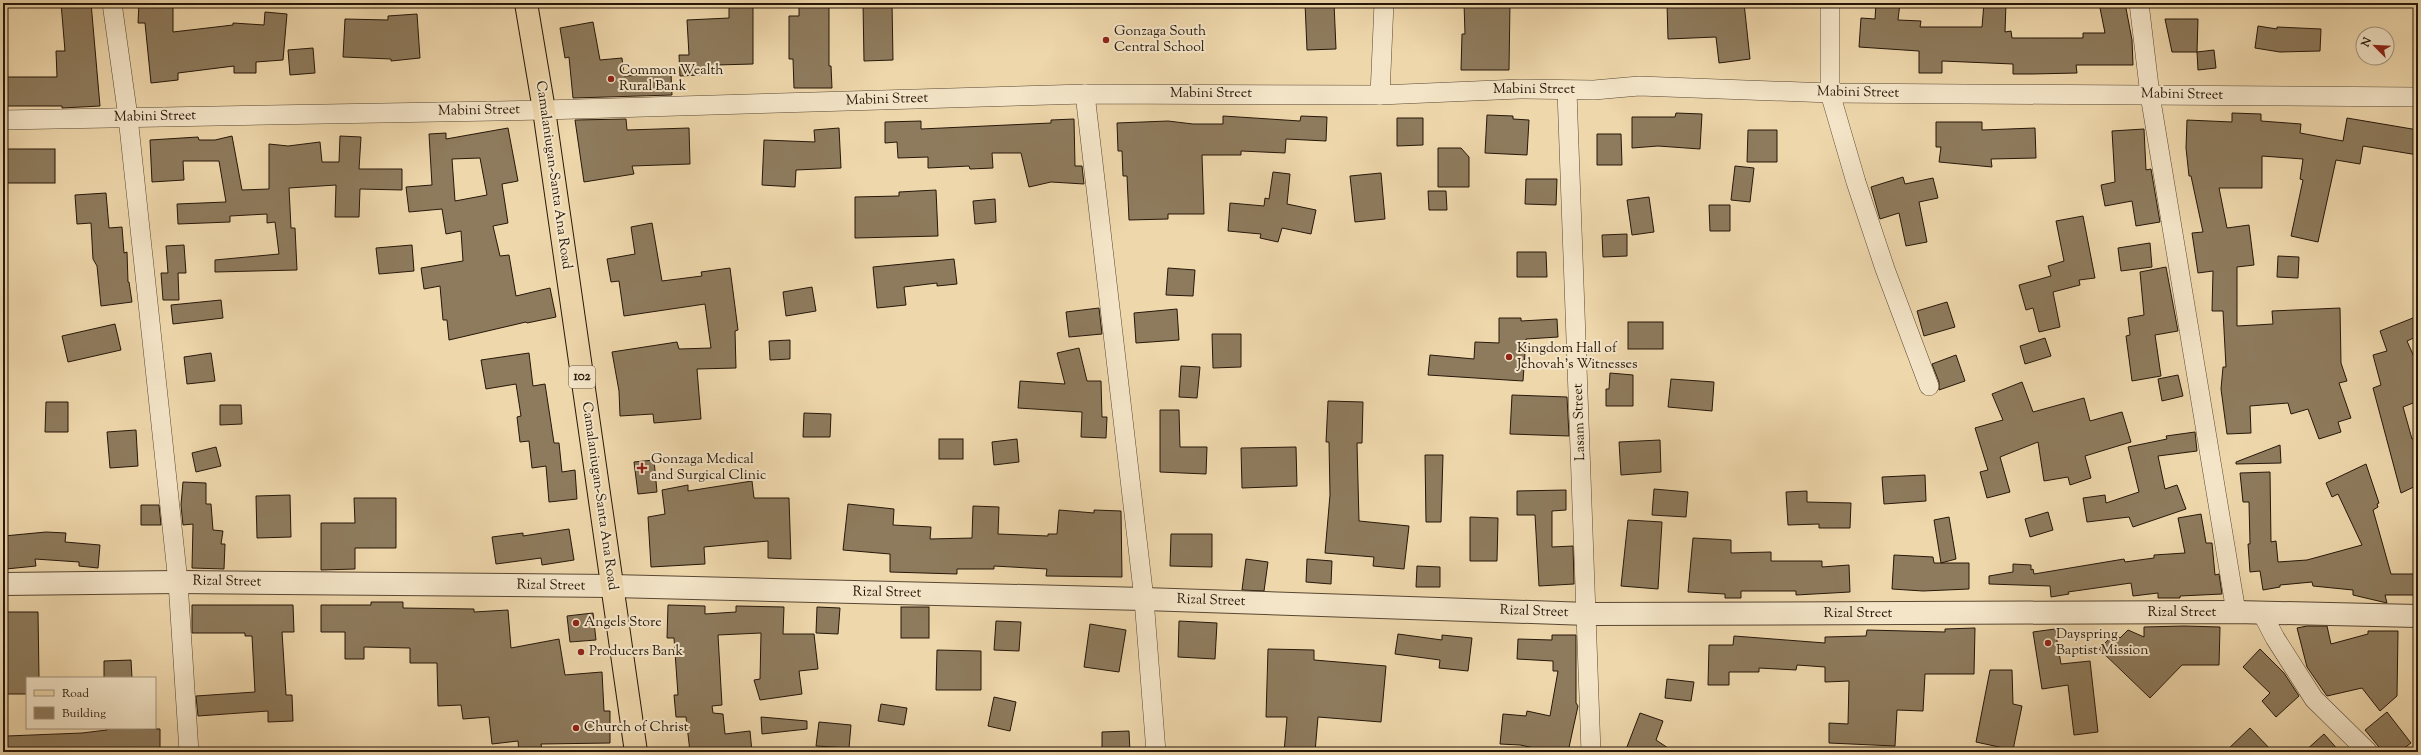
<svg xmlns="http://www.w3.org/2000/svg" width="2421" height="755" viewBox="0 0 2421 755" font-family="'Sorts Mill Goudy',serif">
	<style>
		.building { fill: #8e7b5d; stroke: #261709; fill-rule: evenodd }
		.lines { fill: none; stroke-linecap: round; stroke-linejoin: round }
		.minor-casing { stroke: #584732; stroke-width: 20 }
		.tertiary-casing { stroke: #584732; stroke-width: 24 }
		.primary-casing { stroke: #261709; stroke-width: 24 }
		.minor { stroke: #f4e5c8; stroke-width: 19 }
		.tertiary { stroke: #f4e5c8; stroke-width: 22 }
		.primary { stroke: #eed7ab; stroke-width: 22 }
		.poi-dot { fill: #8f2418; stroke: #f4e5c8; stroke-width: 1.5 }
		.labels { text-anchor: middle; dominant-baseline: central; stroke-width: 4; stroke-linejoin: round; paint-order: stroke }
		.shield { fill: #f4e5c8; stroke: #645542; stroke-width: 1 }
		.shield-label { font-size: 13px; font-weight: bold; fill: #261709 }
		.poi-label { font-size: 14px; fill: #261709; stroke: #f4e5c8; text-anchor: start }
		.street-label { font-size: 14px; fill: #261709; stroke: #f4e5c8 }
	</style>
	<rect width="100%" height="100%" fill="#eed7ab"/>
	<filter id="stains"><feTurbulence type="fractalNoise" baseFrequency=".005" numOctaves="4"/><feColorMatrix values="0 0 0 0 .2 0 0 0 0 .09 0 0 0 0 .02 0 0 0 .5 -.17"/></filter>
	<radialGradient id="worn" r=".72"><stop offset=".6" stop-color="#630" stop-opacity="0"/><stop offset="1" stop-color="#630" stop-opacity=".3"/></radialGradient>
	<g class="building">
		<polygon points="61,3 91,3 100,106 62,108 62,106 7,106 7,77 57,77 56,51 65,51"/>
		<polygon points="139,3 173,3 173,32 233,25 233,23 264,25 265,12 287,14 283,60 256,62 256,73 234,73 234,66 178,73 178,80 151,83 145,23 138,23"/>
		<polygon points="799,3 829,3 829,66 831,66 832,88 794,88 793,59 789,59 789,16 799,16"/>
		<polygon points="863,3 892,3 893,60 864,61"/>
		<polygon points="1305,3 1334,3 1336,49 1307,50"/>
		<polygon points="1464,3 1510,3 1509,70 1461,70 1462,34 1465,34"/>
		<polygon points="1667,3 1690,3 1690,7 1744,3 1750,59 1719,63 1716,37 1668,39"/>
		<polygon points="1876,3 1900,3 1898,20 1921,21 1920,27 1982,27 1984,3 2006,3 2005,32 2011,31 2012,38 2083,38 2083,33 2105,33 2099,3 2125,3 2132,40 2133,65 2076,65 2077,73 2032,74 2013,74 2013,64 1942,61 1942,73 1919,73 1919,51 1859,47 1861,18 1875,19"/>
		<polygon points="729,5 753,5 753,64 716,65 717,74 680,76 679,55 689,55 687,20 729,18"/>
		<polygon points="417,14 420,58 391,61 391,59 343,57 345,19 388,20 388,16"/>
		<polygon points="2165,19 2198,19 2197,52 2172,52"/>
		<polygon points="593,22 600,60 622,58 624,76 671,74 672,95 573,98 569,57 565,58 560,28"/>
		<polygon points="2258,26 2277,29 2277,27 2321,29 2320,51 2280,52 2255,48"/>
		<polygon points="313,48 315,73 290,75 288,50"/>
		<polygon points="2214,50 2216,68 2198,70 2197,52"/>
		<polygon points="1676,113 1702,114 1700,149 1658,146 1632,148 1632,117 1675,117"/>
		<polygon points="2232,113 2261,114 2261,121 2301,124 2300,133 2343,141 2347,118 2418,130 2418,155 2363,146 2360,164 2336,160 2318,242 2291,236 2303,180 2300,179 2303,159 2262,156 2262,188 2219,188 2227,228 2249,225 2254,265 2237,267 2237,326 2273,324 2272,311 2340,308 2341,363 2347,381 2339,383 2351,418 2338,422 2341,432 2319,439 2308,409 2291,414 2288,403 2250,406 2251,433 2227,434 2221,389 2223,367 2226,367 2223,311 2212,311 2213,271 2198,273 2192,233 2203,232 2191,176 2189,176 2186,148 2187,120 2232,122"/>
		<polygon points="1487,115 1513,116 1513,119 1529,120 1527,155 1485,153"/>
		<polygon points="1223,116 1300,121 1301,116 1327,117 1326,141 1286,139 1285,153 1241,151 1241,155 1202,155 1204,214 1168,214 1168,219 1129,220 1127,176 1123,176 1122,151 1118,151 1117,123 1168,121 1193,124 1223,124"/>
		<polygon points="1397,118 1423,118 1423,145 1397,146"/>
		<polygon points="626,119 627,130 689,128 690,164 632,166 634,174 584,182 575,120"/>
		<polygon points="1074,119 1075,166 1082,166 1084,184 1051,182 1029,187 1021,153 992,153 993,168 970,169 969,166 928,168 928,157 898,158 897,142 885,143 885,122 921,121 921,129 1051,123 1051,120"/>
		<polygon points="1936,122 1982,122 1982,130 2035,128 2036,158 1991,159 1992,167 1939,162 1941,147 1936,147"/>
		<path d="M508,128l10,53 -16,3 6,39 -15,3 7,30 9,-1 7,41 34,-8 6,29 -29,6 -1,-1 -77,18 -2,-20h-4l-3,-34 -16,3 -3,-21 42,-7 -2,-30 -15,3 -4,-25 -33,3 -3,-25 26,-2 -3,-51 17,-1v6zM480,158l7,37 -32,6 -3,-42z"/>
		<polygon points="839,128 841,168 796,170 795,187 762,185 764,140 815,142 814,130"/>
		<polygon points="2144,129 2146,170 2151,169 2160,222 2136,226 2132,201 2105,206 2101,185 2115,182 2112,131"/>
		<polygon points="1748,130 1777,130 1777,162 1747,162"/>
		<polygon points="1597,134 1621,134 1622,165 1597,165"/>
		<polygon points="232,136 242,190 269,189 269,144 288,146 320,142 322,162 339,162 340,136 361,137 359,169 402,169 402,190 360,189 359,217 335,217 336,185 289,188 291,228 295,228 297,270 215,272 215,260 279,254 275,222 267,223 267,214 230,216 230,222 178,224 177,204 226,202 219,161 183,161 184,180 152,182 150,140 198,137 199,140 215,140"/>
		<polygon points="1438,148 1461,148 1469,157 1469,187 1438,187"/>
		<rect x="3" y="149" width="52" height="34"/>
		<polygon points="1735,166 1754,168 1750,202 1731,200"/>
		<polygon points="1273,172 1290,174 1287,204 1316,210 1311,234 1282,228 1278,242 1260,238 1261,234 1228,231 1230,203 1264,206 1265,198 1269,199"/>
		<polygon points="1381,173 1385,219 1355,222 1350,176"/>
		<polygon points="1903,177 1905,184 1933,178 1938,198 1919,202 1927,242 1906,246 1899,213 1880,219 1871,187"/>
		<polygon points="1526,179 1557,179 1556,205 1525,204"/>
		<polygon points="936,190 938,236 855,238 855,197 899,196 899,192"/>
		<polygon points="1428,191 1446,191 1447,210 1429,210"/>
		<polygon points="106,193 109,228 122,227 124,253 127,252 128,282 129,282 132,302 101,306 97,266 93,259 91,223 77,224 75,195"/>
		<polygon points="1649,197 1654,232 1632,235 1627,200"/>
		<polygon points="995,199 996,222 975,224 973,201"/>
		<polygon points="1709,205 1730,205 1730,231 1710,231"/>
		<polygon points="2083,216 2095,278 2079,280 2080,285 2053,292 2060,327 2039,332 2033,308 2026,310 2019,285 2051,276 2048,266 2064,261 2056,221"/>
		<polygon points="652,223 662,281 702,276 701,272 730,268 738,330 735,331 736,368 697,369 701,419 654,423 653,414 620,416 619,391 612,352 677,342 679,349 711,348 705,304 624,316 619,281 611,282 607,259 635,254 631,227"/>
		<polygon points="1627,234 1627,256 1603,257 1602,235"/>
		<polygon points="2150,243 2152,267 2121,271 2118,248"/>
		<polygon points="184,245 186,273 178,273 179,300 163,300 161,273 168,273 166,246"/>
		<polygon points="412,245 414,271 379,274 376,248"/>
		<polygon points="1517,252 1546,252 1547,277 1517,277"/>
		<polygon points="2278,256 2299,257 2298,278 2277,277"/>
		<polygon points="954,259 957,284 937,286 937,283 904,287 906,305 877,308 873,267"/>
		<polygon points="2166,267 2178,331 2155,335 2161,376 2132,381 2126,336 2130,335 2128,318 2144,315 2140,272"/>
		<polygon points="1168,268 1195,270 1193,296 1166,295"/>
		<polygon points="812,287 816,311 786,316 783,292"/>
		<polygon points="221,300 223,318 173,324 171,305"/>
		<polygon points="1947,302 1955,327 1924,336 1917,311"/>
		<polygon points="1099,308 1102,334 1069,337 1066,312"/>
		<polygon points="1177,309 1179,340 1136,343 1134,313"/>
		<polygon points="2418,316 2418,336 2407,341 2418,366 2418,401 2403,407 2412,439 2418,437 2418,485 2401,493 2373,388 2381,385 2373,355 2387,351 2380,331"/>
		<polygon points="1499,318 1521,318 1521,321 1557,319 1558,337 1526,339 1523,381 1428,375 1430,355 1474,359 1475,342 1499,343"/>
		<rect x="1628" y="322" width="35" height="27"/>
		<polygon points="115,324 121,350 68,362 62,336"/>
		<polygon points="1212,334 1241,334 1241,367 1213,368"/>
		<polygon points="2045,338 2051,356 2025,364 2020,346"/>
		<polygon points="790,340 790,359 770,360 769,341"/>
		<polygon points="1079,348 1087,381 1101,381 1102,417 1107,417 1106,438 1081,437 1082,412 1018,408 1020,381 1065,384 1057,353"/>
		<polygon points="211,353 215,381 187,384 184,357"/>
		<polygon points="529,353 533,386 545,384 554,443 559,443 562,472 575,470 577,499 549,502 546,466 532,468 529,441 520,442 517,417 521,416 516,384 486,389 481,360"/>
		<polygon points="1956,355 1965,381 1939,390 1939,382 1932,364"/>
		<polygon points="1181,366 1200,367 1197,398 1179,397"/>
		<polygon points="1610,373 1633,375 1633,406 1606,406 1606,389 1609,389"/>
		<polygon points="2178,375 2183,396 2162,401 2158,379"/>
		<polygon points="1671,379 1714,382 1712,411 1668,407"/>
		<polygon points="2022,382 2033,412 2084,398 2090,421 2122,412 2131,442 2085,456 2091,478 2070,485 2068,477 2044,481 2038,442 2000,457 2010,492 1987,498 1980,472 1988,470 1975,428 2003,420 1992,394"/>
		<polygon points="1512,395 1567,397 1569,436 1510,434"/>
		<polygon points="1328,401 1363,402 1362,443 1357,443 1359,521 1409,526 1404,569 1373,566 1374,557 1325,553 1330,495 1329,442 1326,442"/>
		<polygon points="46,402 68,402 68,432 45,432"/>
		<polygon points="220,405 241,405 242,424 220,425"/>
		<polygon points="1160,410 1179,410 1180,447 1207,447 1206,474 1160,472"/>
		<polygon points="804,413 831,414 830,437 803,437"/>
		<polygon points="136,430 138,466 110,468 107,432"/>
		<polygon points="2195,432 2197,451 2158,456 2165,489 2177,485 2186,509 2133,527 2129,517 2087,522 2083,498 2105,495 2106,503 2139,492 2128,447 2167,439 2166,436"/>
		<rect x="939" y="439" width="24" height="20"/>
		<polygon points="1017,439 1019,462 994,465 992,442"/>
		<polygon points="1660,440 1661,472 1621,475 1619,442"/>
		<polygon points="2280,445 2281,463 2236,464 2236,462"/>
		<polygon points="216,447 221,466 196,472 192,453"/>
		<polygon points="1296,447 1297,486 1242,488 1241,448"/>
		<polygon points="1425,455 1443,455 1441,522 1426,522"/>
		<polygon points="654,460 657,492 638,494 634,462"/>
		<polygon points="2366,464 2379,503 2377,504 2378,507 2373,510 2391,574 2418,574 2417,595 2385,595 2387,603 2353,595 2353,590 2313,586 2312,582 2280,585 2280,587 2263,590 2260,571 2250,572 2248,544 2250,544 2249,502 2243,502 2240,473 2270,472 2271,542 2276,541 2278,562 2307,560 2362,545 2338,494 2332,497 2326,483"/>
		<polygon points="1925,475 1926,501 1884,504 1882,477"/>
		<polygon points="752,481 754,498 789,498 791,559 768,558 768,541 704,547 705,564 651,567 648,517 665,514 662,490 688,485 688,491"/>
		<polygon points="183,482 206,483 206,504 211,504 213,530 223,531 221,544 225,544 224,569 192,568 193,524 183,525 181,505"/>
		<polygon points="1654,489 1688,492 1686,517 1652,515"/>
		<polygon points="1566,490 1566,510 1552,511 1552,547 1573,546 1574,584 1539,586 1535,515 1517,515 1517,491"/>
		<polygon points="1807,491 1807,502 1851,503 1850,528 1819,528 1819,524 1788,525 1786,492"/>
		<polygon points="290,495 291,537 257,538 256,496"/>
		<polygon points="354,498 396,498 396,548 355,548 355,569 321,570 321,523 355,523"/>
		<polygon points="848,504 894,509 893,525 931,527 930,539 972,538 973,506 999,507 998,534 1048,536 1048,534 1057,534 1059,510 1094,513 1094,510 1121,511 1122,577 1046,576 1047,569 994,566 994,569 957,569 957,574 890,572 890,554 843,550"/>
		<polygon points="141,505 159,505 161,525 141,525"/>
		<polygon points="2048,512 2053,530 2030,537 2025,519"/>
		<polygon points="2201,514 2206,543 2212,543 2215,575 2219,574 2222,594 2180,596 2180,598 2158,598 2158,593 2133,596 2131,583 2068,592 2069,594 2051,597 2050,586 1989,584 1989,576 2013,572 2013,564 2031,565 2031,570 2033,569 2034,574 2124,559 2125,562 2154,558 2154,555 2185,553 2178,518"/>
		<polygon points="1470,517 1498,518 1497,561 1470,561"/>
		<polygon points="1949,517 1956,559 1941,563 1969,563 1969,589 1923,591 1892,589 1894,555 1933,557 1934,563 1941,563 1934,520"/>
		<polygon points="1628,520 1662,522 1658,589 1621,586"/>
		<polygon points="569,529 574,560 542,565 541,558 496,564 492,537 523,533 523,536"/>
		<polygon points="46,532 66,533 65,542 100,545 98,568 79,566 79,562 35,559 36,566 6,569 4,536"/>
		<polygon points="1171,534 1212,534 1212,567 1170,566"/>
		<polygon points="1693,538 1731,540 1731,553 1771,552 1771,561 1822,561 1822,567 1849,565 1850,592 1796,595 1796,591 1741,591 1741,598 1725,598 1725,594 1688,592"/>
		<polygon points="1246,559 1268,562 1264,591 1242,590"/>
		<polygon points="1307,559 1332,561 1331,584 1306,582"/>
		<polygon points="1417,566 1440,567 1440,587 1416,587"/>
		<polygon points="371,602 403,602 403,608 474,609 474,612 508,610 511,648 559,639 565,675 602,672 604,711 610,711 610,743 541,744 542,750 522,752 519,752 518,741 492,744 489,717 463,719 461,705 438,706 437,663 410,663 410,648 364,647 364,659 345,659 345,632 321,632 321,605 371,605"/>
		<polygon points="192,605 293,605 294,632 282,632 286,695 292,695 293,721 268,722 268,711 198,716 196,696 255,692 252,636 245,636 245,633 192,633"/>
		<polygon points="668,605 705,606 705,614 736,612 736,606 784,607 783,634 814,634 818,669 799,671 802,694 760,700 754,680 760,679 761,633 718,635 722,705 712,706 713,713 723,714 725,734 750,731 752,752 690,752 686,717 676,717 674,695 678,695 674,638 667,638"/>
		<polygon points="817,607 840,608 838,634 816,633"/>
		<rect x="901" y="607" width="28" height="31"/>
		<polygon points="3,612 38,612 39,678 27,678 27,694 3,694"/>
		<polygon points="593,613 596,640 570,642 567,616"/>
		<polygon points="996,621 1021,622 1019,651 994,650"/>
		<polygon points="1179,621 1217,623 1215,659 1178,657"/>
		<polygon points="1090,624 1126,630 1119,672 1084,667"/>
		<polygon points="2184,626 2220,627 2219,665 2182,665 2150,698 2099,649 2115,633 2120,638 2128,630 2144,637 2144,627"/>
		<polygon points="2307,626 2327,626 2331,644 2368,634 2368,631 2398,631 2397,696 2380,711 2362,688 2327,696 2307,667 2297,628"/>
		<polygon points="1975,628 1974,674 1925,674 1923,711 1897,710 1895,746 1829,743 1829,723 1848,724 1849,681 1825,682 1825,667 1797,665 1796,670 1759,668 1759,672 1729,672 1729,685 1708,685 1709,645 1733,645 1734,636 1825,643 1825,637 1866,636 1867,630 1945,632 1945,629"/>
		<polygon points="2055,629 2061,664 2090,661 2098,732 2074,735 2068,685 2042,689 2033,632"/>
		<polygon points="1398,634 1442,640 1442,635 1472,638 1468,671 1439,668 1440,660 1395,654"/>
		<polygon points="1552,635 1576,635 1576,703 1578,706 1568,752 1543,752 1544,750 1520,745 1500,744 1503,714 1526,716 1527,711 1550,716 1558,671 1553,671 1553,661 1517,659 1518,639 1552,640"/>
		<polygon points="1268,649 1314,650 1314,660 1386,666 1381,722 1318,717 1315,752 1284,752 1287,717 1266,717"/>
		<polygon points="2260,649 2284,673 2299,696 2276,717 2262,701 2270,693 2243,667"/>
		<polygon points="937,650 981,651 981,690 936,690"/>
		<polygon points="131,660 132,678 104,678 104,661"/>
		<polygon points="1990,670 2012,670 2013,704 2022,706 2013,750 1976,742"/>
		<polygon points="1667,679 1694,682 1691,701 1665,698"/>
		<polygon points="994,697 1016,702 1010,731 988,726"/>
		<polygon points="881,704 907,708 904,725 878,721"/>
		<polygon points="2387,712 2411,743 2399,752 2383,752 2365,730"/>
		<polygon points="1640,713 1663,721 1656,740 1674,752 1625,752"/>
		<polygon points="761,717 807,721 807,729 762,734"/>
		<polygon points="819,722 851,725 849,748 816,746"/>
		<polygon points="107,728 160,729 160,752 8,752 7,736 82,733 107,730"/>
		<polygon points="2250,728 2273,752 2225,752"/>
		<polygon points="1129,731 1130,752 1102,752 1102,732"/>
		<polygon points="2324,734 2340,752 2304,752"/>
	</g>
	<g class="lines">
		<g class="minor-casing">
			<g id="minor">
				<polyline points="112,3 128,117 178,582 189,752"/>
				<polyline points="1830,3 1830,93 1856,182 1885,269 1929,386"/>
				<polyline points="2139,3 2150,95 2236,612"/>
				<polyline points="1567,91 1591,752"/>
				<polyline points="1085,94 1144,599 1156,752"/>
				<polyline points="1380,95 1384,3"/>
				<polyline points="3,120 544,110 1085,94 1380,95 1520,89 1594,90 1639,86 1830,93 2418,97"/>
				<polyline points="2262,613 2275,638 2314,699 2368,752"/>
			</g>
		</g>
		<g class="tertiary-casing">
			<polyline id="tertiary" points="3,584 178,582 612,586 1144,599 1588,614 2236,612 2418,616"/>
		</g>
		<g class="primary-casing">
			<polyline id="primary" points="526,3 544,110 636,752"/>
		</g>
		<use href="#minor" class="minor"/>
		<use href="#tertiary" class="tertiary"/>
		<use href="#primary" class="primary"/>
	</g>
	<g class="poi-dot">
		<circle cx="1106" cy="40" r="4"/>
		<circle cx="611" cy="79" r="4"/>
		<circle cx="1509" cy="357" r="4"/>
		<path d="M640 462h4v4h4v4h-4v4h-4v-4h-4v-4h4z"/>
		<circle cx="576" cy="623" r="4"/>
		<circle cx="2048" cy="643" r="4"/>
		<circle cx="581" cy="652" r="4"/>
		<circle cx="576" cy="728" r="4"/>
	</g>
	<g class="labels">
		<rect class="shield" x="569" y="366" width="26" height="22" rx="3"/>
		<g class="shield-label">
			<text x="582" y="377">102</text>
		</g>
		<g class="poi-label">
			<text x="1114" y="32">Gonzaga South<tspan x="1114" dy="16">Central School</tspan></text>
			<text x="619" y="71">Common Wealth<tspan x="619" dy="16">Rural Bank</tspan></text>
			<text x="1517" y="349">Kingdom Hall of<tspan x="1517" dy="16">Jehovah's Witnesses</tspan></text>
			<text x="651" y="460">Gonzaga Medical<tspan x="651" dy="16">and Surgical Clinic</tspan></text>
			<text x="584" y="623">Angels Store</text>
			<text x="2056" y="635">Dayspring<tspan x="2056" dy="16">Baptist Mission</tspan></text>
			<text x="589" y="652">Producers Bank</text>
			<text x="584" y="728">Church of Christ</text>
		</g>
		<g class="street-label">
			<text x="1534" y="90">Mabini Street</text>
			<text transform="translate(1858 93) rotate(1)">Mabini Street</text>
			<text x="1211" y="94">Mabini Street</text>
			<text transform="translate(2182 95) rotate(1)">Mabini Street</text>
			<text transform="translate(887 100) rotate(-2)">Mabini Street</text>
			<text transform="translate(479 111) rotate(-1)">Mabini Street</text>
			<text transform="translate(155 117) rotate(-1)">Mabini Street</text>
			<text transform="translate(553 175) rotate(82)">Camalaniugan-Santa Ana Road</text>
			<text transform="translate(1580 422) rotate(-92)">Lasam Street</text>
			<text transform="translate(599 496) rotate(82)">Camalaniugan-Santa Ana Road</text>
			<text transform="translate(227 582) rotate(1)">Rizal Street</text>
			<text transform="translate(551 586) rotate(1)">Rizal Street</text>
			<text transform="translate(887 593) rotate(1)">Rizal Street</text>
			<text transform="translate(1211 601) rotate(2)">Rizal Street</text>
			<text transform="translate(1534 612) rotate(2)">Rizal Street</text>
			<text x="2182" y="613">Rizal Street</text>
			<text x="1858" y="614">Rizal Street</text>
		</g>
	</g>
	<rect width="2421" height="755" fill="none" stroke="#eed7ab" stroke-width="16"/>
	<rect x="4" y="4" width="2413" height="747" fill="none" stroke="#261709" stroke-width="2"/>
	<rect x="8" y="8" width="2405" height="739" fill="none" stroke="#261709"/>
	<rect x="26" y="677" width="130" height="52" fill="#f4e5c8" stroke="#a2937c"/>
	<rect x="34" y="690" width="20" height="6" fill="#eed7ab" stroke="#a2937c"/>
	<text x="62" y="697" font-size="12" fill="#261709">Road</text>
	<rect x="34" y="707" width="20" height="12" fill="#8e7b5d" stroke="#a2937c"/>
	<text x="62" y="717" font-size="12" fill="#261709">Building</text>
	<g transform="translate(2375 46) rotate(294)"><circle r="19" fill="#f4e5c8" stroke="#a2937c"/>
	<path d="M0-3L7 15L0 10L-7 15Z" fill="#8f2418"/>
	<text y="-6" font-size="11" font-weight="bold" text-anchor="middle" fill="#261709">N</text>
	</g>
	<rect width="100%" height="100%" filter="url(#stains)"/>
	<rect width="100%" height="100%" fill="url(#worn)"/>
</svg>
